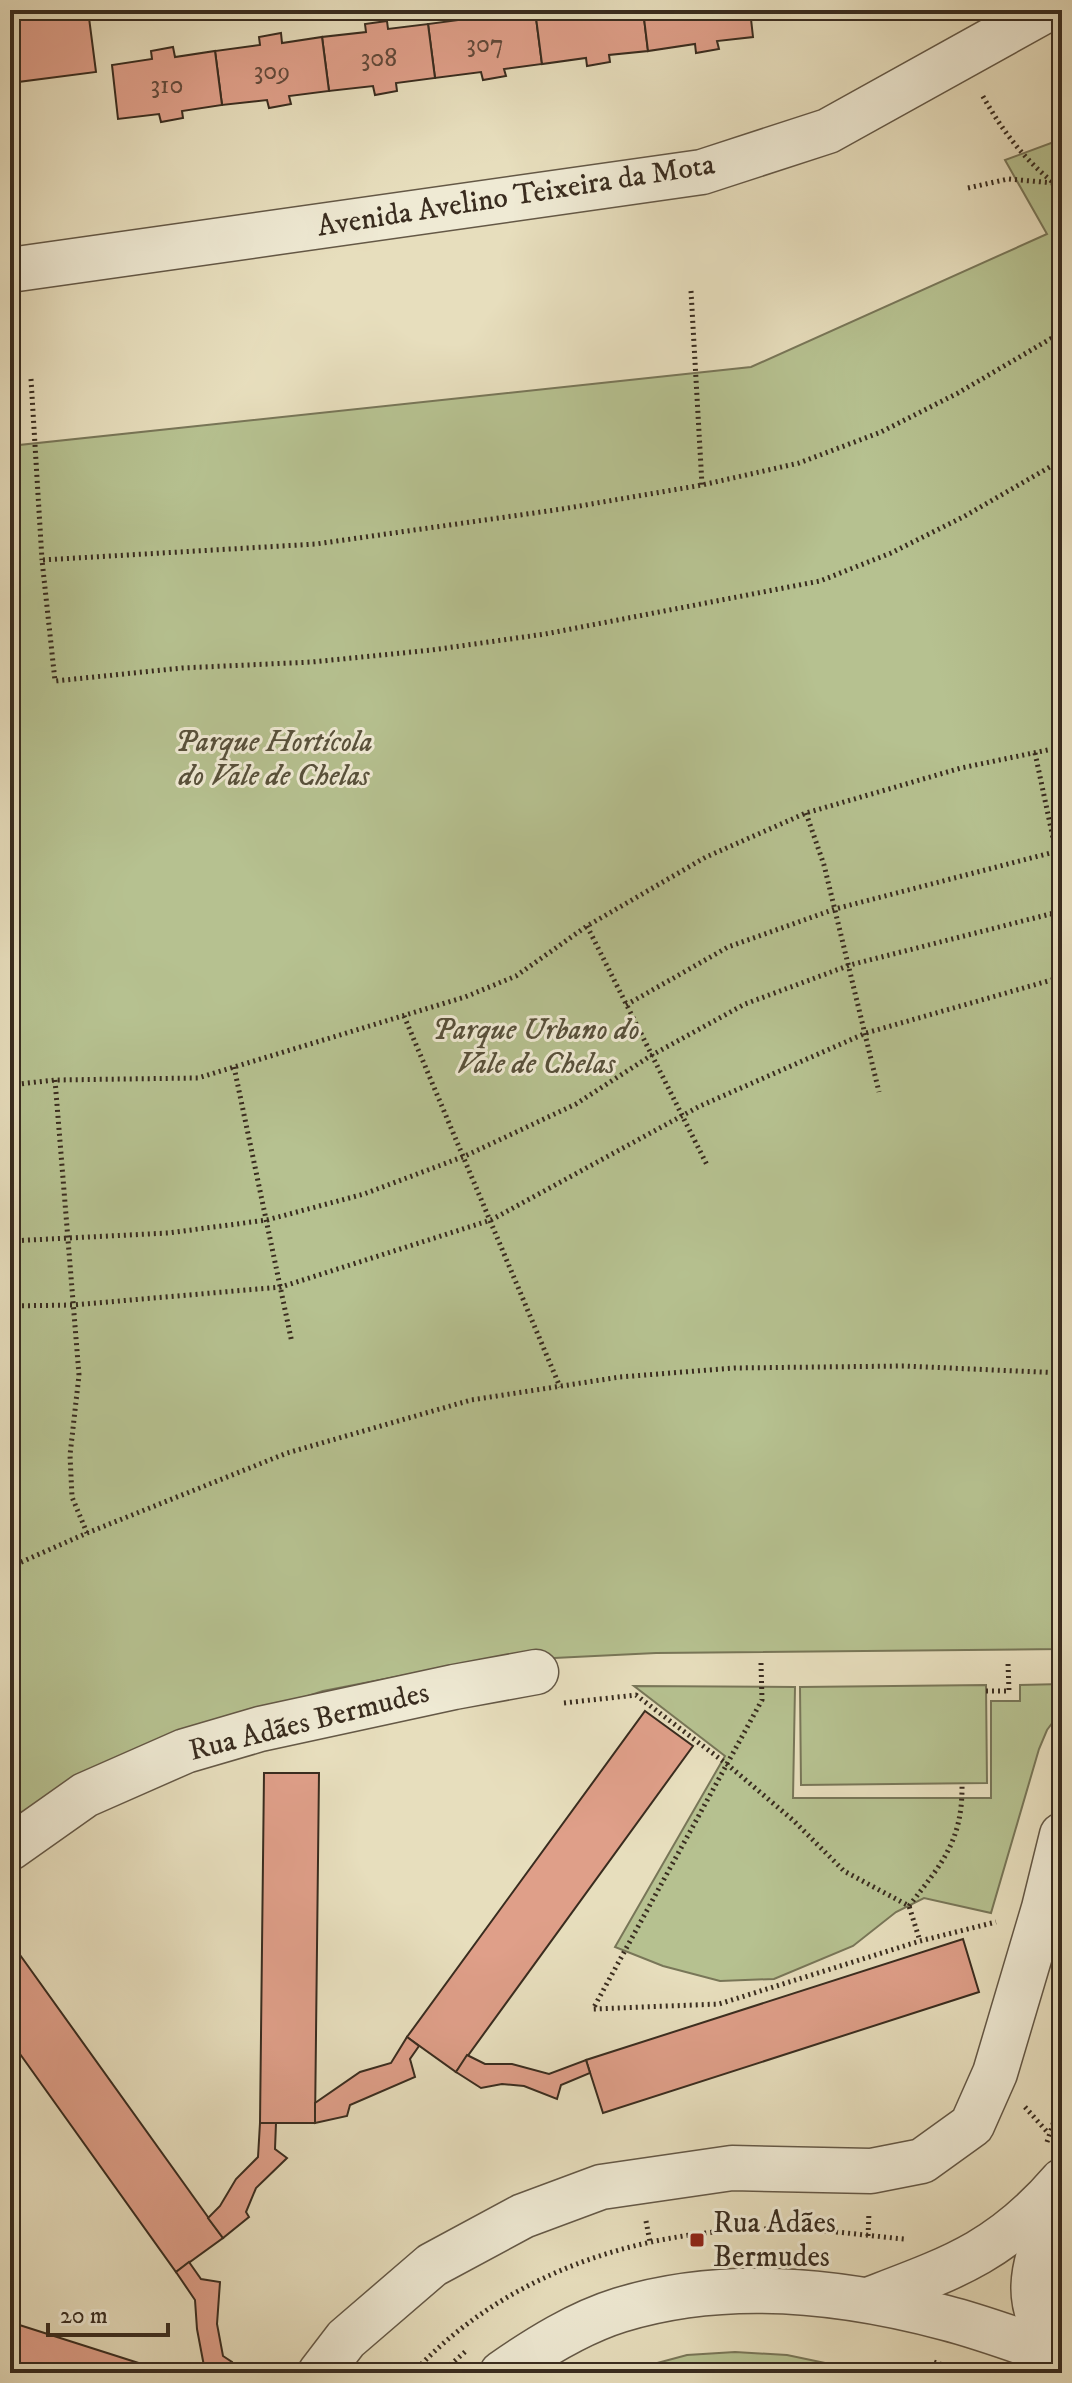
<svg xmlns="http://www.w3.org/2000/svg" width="1072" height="2383" viewBox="0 0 1072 2383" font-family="'IM FELL DW Pica',serif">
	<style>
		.green { fill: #b6c190; stroke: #787658; stroke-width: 2 }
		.building { fill: #df9f89; stroke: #392c1f; stroke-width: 2 }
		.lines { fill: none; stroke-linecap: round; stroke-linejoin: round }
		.minor-casing { stroke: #645846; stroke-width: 47 }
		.path { stroke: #392c1f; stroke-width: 5; stroke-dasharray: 2 4; stroke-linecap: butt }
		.minor { stroke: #efead4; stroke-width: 44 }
		.poi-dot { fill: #8f2418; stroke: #efead4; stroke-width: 3 }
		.labels { text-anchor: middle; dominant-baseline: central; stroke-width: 6; stroke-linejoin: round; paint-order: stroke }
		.number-label { font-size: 26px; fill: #62493a }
		.street-label { font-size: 30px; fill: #392c1f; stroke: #efead4 }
		.park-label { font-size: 30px; font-style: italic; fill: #58513b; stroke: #efead4 }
		.poi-label { font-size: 30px; fill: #392c1f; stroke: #efead4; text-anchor: start }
	</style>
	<rect width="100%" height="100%" fill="#e7debd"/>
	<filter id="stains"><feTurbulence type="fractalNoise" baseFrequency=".0025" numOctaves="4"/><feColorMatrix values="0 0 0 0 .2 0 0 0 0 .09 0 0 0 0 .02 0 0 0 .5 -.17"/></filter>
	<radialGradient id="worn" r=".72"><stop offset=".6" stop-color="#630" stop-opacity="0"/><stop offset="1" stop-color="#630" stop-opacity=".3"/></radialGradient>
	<g class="green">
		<polygon points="1062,139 1062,1649 656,1653 473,1662 323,1691 138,1752 10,1825 10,446 751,367 1047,234 1005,160"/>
		<polygon points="1062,1684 1062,1710 1047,1730 1039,1749 991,1913 924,1898 896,1912 853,1946 774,1979 720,1981 663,1966 615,1947 725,1756 634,1686 795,1687 793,1798 991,1798 991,1701 1020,1701 1020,1685"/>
		<polygon points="986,1685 987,1783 801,1785 800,1687"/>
		<polygon points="735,2352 787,2355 873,2373 620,2373 687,2355"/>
	</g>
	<g class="building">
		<polygon points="10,10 88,10 96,72 10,83"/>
		<polygon points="473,10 496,10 497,15 535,10 542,64 504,69 506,76 483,80 481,72 435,78 428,24 474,18"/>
		<polygon points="535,10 643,10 648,51 609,55 610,62 587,66 586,58 542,64"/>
		<polygon points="643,10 750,10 753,37 717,41 719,49 696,53 695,44 648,51"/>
		<polygon points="387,21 388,29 428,24 435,78 396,83 397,91 375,95 373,86 329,91 322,37 366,32 365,24"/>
		<polygon points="281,33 282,43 322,37 329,91 289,96 291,104 269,108 267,100 222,105 215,51 260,45 259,37"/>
		<polygon points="173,47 175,57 215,51 222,105 182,111 183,118 161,122 159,114 118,119 112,65 152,59 151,51"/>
		<polygon points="645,1711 693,1746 456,2072 407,2037"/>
		<polygon points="264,1773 319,1773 315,2123 260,2123"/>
		<polygon points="963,1939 979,1992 603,2113 586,2060"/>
		<polygon points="10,1941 223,2238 176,2272 10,2040"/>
		<polygon points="407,2037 419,2046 410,2059 415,2077 350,2105 347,2116 315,2123 315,2103 360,2072 391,2063"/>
		<polygon points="467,2055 485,2064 512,2064 549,2074 586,2060 590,2073 561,2085 557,2099 524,2086 502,2084 481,2088 456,2072"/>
		<polygon points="260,2123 276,2123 275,2149 287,2158 256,2188 246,2212 249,2217 223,2238 208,2218 220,2206 236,2179 258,2157"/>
		<polygon points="189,2262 201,2279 220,2282 217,2324 223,2356 232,2362 229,2373 201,2373 204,2366 197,2329 195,2300 176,2272"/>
		<polygon points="10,2322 170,2373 10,2373"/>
	</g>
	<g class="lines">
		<g class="minor-casing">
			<g id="minor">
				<polyline points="10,270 702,172 828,131 1046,10"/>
				<polyline points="10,1848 85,1795 185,1751 260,1729 454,1687 536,1672"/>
				<path d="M1062,2191c-21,61 -52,106 0,161"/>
				<path d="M868,2300c84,-32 133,-48 194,-119"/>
				<polyline points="320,2373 346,2339 432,2265 523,2216 601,2187 732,2168 871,2171 922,2161 972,2125 995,2073 1044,1908 1062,1835"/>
				<path d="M502,2373c36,-25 76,-50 118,-63 105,-32 221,-20 326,8 39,10 78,25 116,38"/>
			</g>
		</g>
		<g class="path">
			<polyline points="1054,183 1062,187"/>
			<path d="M968,188l40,-9 46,4c-31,-24 -54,-56 -73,-90"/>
			<polyline points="691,291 702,485"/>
			<polyline points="1062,332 958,393 881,432 799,463 702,485 562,509 316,544 42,560 55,681 182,668 312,662 432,650 545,634 820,581 891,553 963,517 1062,460"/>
			<polyline points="31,379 42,560"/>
			<polyline points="1035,753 1062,880"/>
			<polyline points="806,813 824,865 879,1092"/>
			<polyline points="1052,914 1062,959"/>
			<polyline points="587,926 708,1167"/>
			<polyline points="626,1005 728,947 835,909 1062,850"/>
			<polyline points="404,1016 560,1387"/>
			<polyline points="234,1067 292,1343"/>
			<polyline points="55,1080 79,1375 70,1455 72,1497 87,1533"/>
			<polyline points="10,1085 55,1080 198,1078 465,997 516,976 587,926 706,857 806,813 961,768 1062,747"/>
			<polyline points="10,1241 168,1233 267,1220 364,1194 465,1156 576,1104 652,1055 745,1004 850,965 1062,911"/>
			<polyline points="10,1306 73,1305 281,1287 491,1220 700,1106 866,1033 1062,977"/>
			<polyline points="10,1567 87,1533 287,1453 471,1400 620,1377 734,1368 904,1366 1062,1373"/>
			<polyline points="761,1663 762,1700 593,2009 719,2004 920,1941 996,1922"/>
			<polyline points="986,1691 1009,1691 1008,1663"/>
			<polyline points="564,1703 636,1695 728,1765 794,1821 844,1871 909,1906 920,1941"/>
			<path d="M909,1906c33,-43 54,-65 53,-123"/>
			<polyline points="1025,2107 1049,2134"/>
			<polyline points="1047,2142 1062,2097"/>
			<polyline points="646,2221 650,2242"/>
			<polyline points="868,2236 869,2212"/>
			<polyline points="934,2362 967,2373"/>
			<path d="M413,2373c91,-99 225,-143 357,-144 45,-1 90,6 134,10"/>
			<polyline points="441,2373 466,2351"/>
		</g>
		<use href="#minor" class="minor"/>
	</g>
	<rect class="poi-dot" x="689" y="2232" width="16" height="16" rx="4"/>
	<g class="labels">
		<g class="number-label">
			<text x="485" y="44">307</text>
			<text x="379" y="58">308</text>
			<text x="272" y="71">309</text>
			<text x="167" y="85">310</text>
		</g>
		<g class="street-label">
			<text transform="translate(516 196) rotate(-9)">Avenida Avelino Teixeira da Mota</text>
			<text transform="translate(309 1722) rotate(-14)">Rua Adães Bermudes</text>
		</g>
		<g class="park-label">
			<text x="274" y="742">Parque Hortícola<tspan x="274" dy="34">do Vale de Chelas</tspan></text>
			<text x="536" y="1030">Parque Urbano do<tspan x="536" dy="34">Vale de Chelas</tspan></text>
		</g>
		<g class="poi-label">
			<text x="713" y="2223">Rua Adães<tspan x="713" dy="34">Bermudes</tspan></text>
		</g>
	</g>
	<rect width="1072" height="2383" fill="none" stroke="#e7debd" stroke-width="40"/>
	<rect x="12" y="12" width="1048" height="2359" fill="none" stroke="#392c1f" stroke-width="4"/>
	<rect x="20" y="20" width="1032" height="2343" fill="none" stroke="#392c1f" stroke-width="2"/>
	<path d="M48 2323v12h120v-12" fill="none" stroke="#392c1f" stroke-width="4"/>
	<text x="60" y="2323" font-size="24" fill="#392c1f" stroke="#efead4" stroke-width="6" paint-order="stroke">20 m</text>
	<rect width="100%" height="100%" filter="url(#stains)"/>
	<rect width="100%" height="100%" fill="url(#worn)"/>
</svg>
